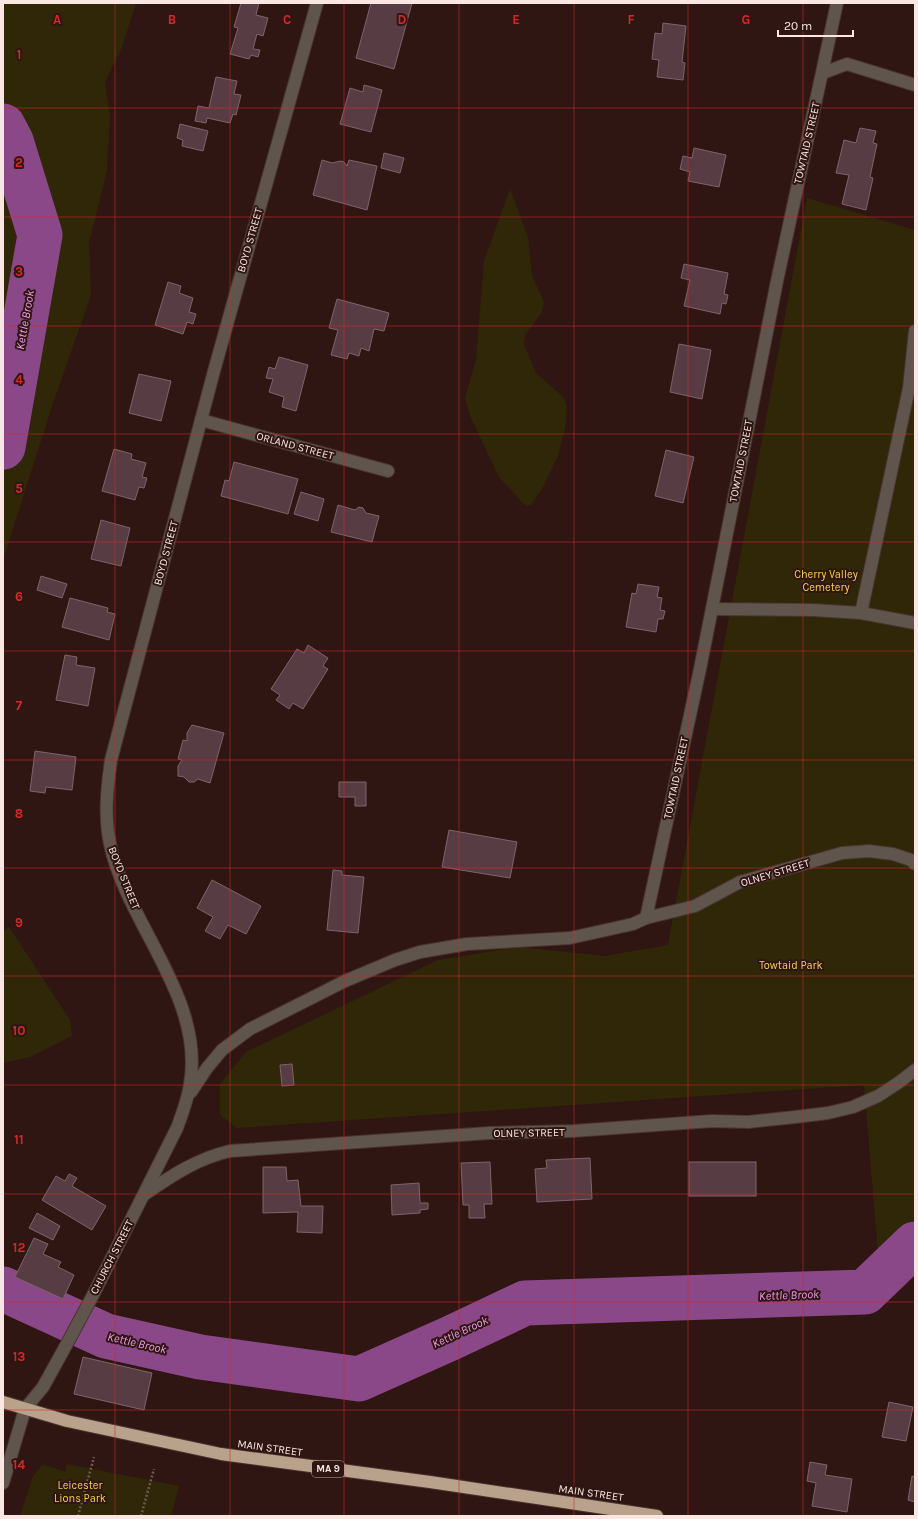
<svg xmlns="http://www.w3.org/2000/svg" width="918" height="1519" viewBox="0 0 918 1519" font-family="Karla,sans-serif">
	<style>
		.green { fill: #302708 }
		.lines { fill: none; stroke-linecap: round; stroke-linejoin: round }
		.river { stroke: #8b4889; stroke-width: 45 }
		.building { fill: #583c44; stroke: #81626b }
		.lane-casing { stroke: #4b332f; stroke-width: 14 }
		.street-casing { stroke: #4b332f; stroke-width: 14 }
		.highway-casing { stroke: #4b332f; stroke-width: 14 }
		.path { stroke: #6f5854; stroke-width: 2.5; stroke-dasharray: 2 2; stroke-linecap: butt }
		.lane { stroke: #5f554c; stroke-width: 12 }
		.street { stroke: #5f554c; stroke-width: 12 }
		.highway { stroke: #baa18c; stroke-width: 12 }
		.grid { fill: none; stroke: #d62828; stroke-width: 1; stroke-opacity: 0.55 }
		.labels { text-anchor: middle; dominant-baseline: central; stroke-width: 4; stroke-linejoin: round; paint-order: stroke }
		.shield { fill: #2f1612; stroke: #bda8a5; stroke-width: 1 }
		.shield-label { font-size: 10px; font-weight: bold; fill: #fae7e4 }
		.street-label { font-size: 11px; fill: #fae7e4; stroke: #2f1612 }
		.park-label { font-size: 11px; fill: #f9d34a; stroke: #2f1612 }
		.water-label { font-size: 12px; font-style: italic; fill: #f398ef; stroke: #2f1612 }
		.grid-label { font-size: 13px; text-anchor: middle; font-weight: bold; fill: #d62828; stroke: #2f1612; stroke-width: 4; stroke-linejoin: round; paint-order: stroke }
	</style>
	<rect width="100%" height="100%" fill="#2f1612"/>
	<g class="green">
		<polygon points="4,3 136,3 122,47 105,82 110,117 107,171 89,243 91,295 52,406 3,560 3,6"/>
		<polygon points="510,189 528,237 532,276 544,302 542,312 525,335 524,345 536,373 563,397 567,406 565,428 558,456 543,487 531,505 526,506 499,477 470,416 465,398 476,360 484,261"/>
		<polygon points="807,198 915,230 915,1232 879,1265 864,1085 237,1128 220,1115 220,1084 246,1052 438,960 517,947 605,956 668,945"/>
		<polygon points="9,927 70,1020 72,1036 30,1057 3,1063 3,932"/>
		<polygon points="43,1464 65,1472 67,1464 179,1486 171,1516 20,1516 33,1476"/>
	</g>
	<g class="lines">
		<g class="river">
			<polyline points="3,126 11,141 40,235 3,447"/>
			<polyline points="3,1289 106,1336 200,1357 359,1379 451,1338 525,1303 865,1292 915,1244"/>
		</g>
	</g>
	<g class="building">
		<polygon points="241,3 259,3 256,15 268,18 263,36 257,34 253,49 260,50 258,57 251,55 249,59 230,54 238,28 234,27"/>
		<polygon points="371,3 412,3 394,69 356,58"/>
		<polygon points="663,23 686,26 682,62 685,63 683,80 657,77 659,60 652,59 655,33 662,34"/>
		<polygon points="216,77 237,81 234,94 241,95 236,115 233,114 230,123 207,118 206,123 195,121 198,106 209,108"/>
		<polygon points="364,85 382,90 371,132 340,124 350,88 363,92"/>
		<polygon points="180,124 208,131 203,151 182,146 183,140 177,138"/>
		<polygon points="860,128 876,131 873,143 877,144 870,177 873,178 866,210 842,204 849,175 836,173 844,140 856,143"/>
		<polygon points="694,148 726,155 719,187 688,181 690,172 680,169 683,156 692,158"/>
		<polygon points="384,153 404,158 400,173 381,168"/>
		<polygon points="322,160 332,163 341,161 344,162 347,166 349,160 377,166 367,210 313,195"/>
		<polygon points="684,264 728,273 724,294 728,295 726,304 722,303 720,314 684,306 690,280 681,278"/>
		<polygon points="168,282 181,286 179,293 193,298 189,312 196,314 193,324 187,322 183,334 155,325"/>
		<polygon points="337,299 389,313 384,331 374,329 369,351 361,348 359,356 349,353 347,359 331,355 338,330 329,328"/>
		<polygon points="679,344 711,350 702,399 670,392"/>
		<polygon points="279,357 308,365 296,411 282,407 284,397 269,392 273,379 266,378 269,367 275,369"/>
		<polygon points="139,374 171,381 161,421 129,413"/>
		<polygon points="114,449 132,454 131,459 146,463 142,477 147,478 144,488 139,487 135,500 102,491"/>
		<polygon points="666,450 694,457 683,503 655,496"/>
		<polygon points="234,462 298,479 288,514 221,496 225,480 229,481"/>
		<polygon points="301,492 324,499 318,521 294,514"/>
		<polygon points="338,505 355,510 359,507 363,508 366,513 379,516 372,542 331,532"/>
		<polygon points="101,520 130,528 121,566 91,559"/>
		<polygon points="41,576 67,584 62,598 37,590"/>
		<polygon points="638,584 659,587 657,597 662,598 660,610 665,611 663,619 658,619 656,632 626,627 632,593 636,594"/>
		<polygon points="70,598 108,608 107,612 115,614 109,640 62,627"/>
		<polygon points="308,645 328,658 323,666 328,669 303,709 293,703 289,709 276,700 280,695 271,689 297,649 304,653"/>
		<polygon points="65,655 77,657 76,665 95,668 88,706 56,700"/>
		<polygon points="192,725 224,733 210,783 198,779 194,782 189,782 184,777 178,776 178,766 182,760 178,759 183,740 187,741 187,733"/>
		<polygon points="35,751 76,757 72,790 46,787 45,793 30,791"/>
		<polygon points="339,782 366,782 366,806 355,806 355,797 339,797"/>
		<polygon points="449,830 517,842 510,878 442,867"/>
		<polygon points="333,870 342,871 342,875 364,877 358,933 327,930"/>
		<polygon points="212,880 261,906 246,934 228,925 220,939 205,931 213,917 197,908"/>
		<polygon points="292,1064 294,1085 282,1086 280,1065"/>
		<polygon points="590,1158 592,1199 537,1202 535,1169 547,1168 546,1160"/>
		<polygon points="490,1162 492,1204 484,1204 485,1218 469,1218 469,1205 463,1205 461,1163"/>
		<rect x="689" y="1162" width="67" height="34"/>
		<polygon points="263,1167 286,1167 287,1181 298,1180 301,1206 323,1206 322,1233 297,1232 298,1212 263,1213"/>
		<polygon points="69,1174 77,1178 72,1186 106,1206 92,1230 42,1200 56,1176 65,1181"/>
		<polygon points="419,1183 420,1203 428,1203 428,1209 420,1210 420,1213 392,1215 391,1185"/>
		<polygon points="37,1213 60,1226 53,1240 29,1228"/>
		<polygon points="34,1238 48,1244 43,1254 61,1262 58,1267 74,1275 63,1299 15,1277"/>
		<polygon points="83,1357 152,1373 144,1410 74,1394"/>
		<polygon points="889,1402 913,1407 906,1441 882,1437"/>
		<polygon points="810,1462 827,1465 825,1475 852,1479 847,1512 812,1506 816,1483 807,1481"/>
		<polygon points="912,1476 915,1477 915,1502 908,1500"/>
	</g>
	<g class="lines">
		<g class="lane-casing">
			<g id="lane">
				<polyline points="915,331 909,388 861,613 915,623"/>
				<polyline points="712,609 813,610 861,613"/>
			</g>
		</g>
		<g class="street-casing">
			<g id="street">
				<polyline points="823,73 847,64 915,85"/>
				<polyline points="201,420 388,471"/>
				<polyline points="646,918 700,669 777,281 837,3"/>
				<polyline points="191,1092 207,1068 222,1050 250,1029 345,981 395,960 420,952 467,944 570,938 633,924 646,918 695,906 740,882 842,853 869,851 893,854 911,860 915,864"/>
				<path d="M145,1194c26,-18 53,-36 85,-43l259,-18 84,-2 139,-10 36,1 47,-5 33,-4 25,-6 25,-11 20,-13 17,-13"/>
				<path d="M3,1483l22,-74 18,-22 26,-47 24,-45 84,-167c5,-14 11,-29 13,-44 15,-86 -63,-160 -80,-240 -6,-28 -3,-56 1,-84l103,-389 103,-368"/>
			</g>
		</g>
		<g class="highway-casing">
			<polyline id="highway" points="3,1402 67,1421 221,1454 430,1482 657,1516"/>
		</g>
		<g class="path">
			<polyline points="78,1516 94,1457"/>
			<polyline points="141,1516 154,1469"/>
		</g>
		<use href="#lane" class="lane"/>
		<use href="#street" class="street"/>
		<use href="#highway" class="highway"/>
	</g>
	<path class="grid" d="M115,3v1513M230,3v1513M344,3v1513M459,3v1513M574,3v1513M688,3v1513M803,3v1513M3,108h912M3,217h912M3,326h912M3,434h912M3,542h912M3,651h912M3,760h912M3,868h912M3,976h912M3,1085h912M3,1194h912M3,1302h912M3,1410h912"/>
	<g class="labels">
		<rect class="shield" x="312" y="1461" width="32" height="16" rx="3"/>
		<g class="shield-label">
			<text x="328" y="1469">MA 9</text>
		</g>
		<g class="street-label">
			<text transform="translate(807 143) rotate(-77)">TOWTAID STREET</text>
			<text transform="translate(250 240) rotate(-74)">BOYD STREET</text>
			<text transform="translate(295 446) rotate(15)">ORLAND STREET</text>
			<text transform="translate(741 461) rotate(-79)">TOWTAID STREET</text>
			<text transform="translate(166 553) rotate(-75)">BOYD STREET</text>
			<text transform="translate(676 778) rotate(-78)">TOWTAID STREET</text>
			<text transform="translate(775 873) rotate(-17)">OLNEY STREET</text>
			<text transform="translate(124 878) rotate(68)">BOYD STREET</text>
			<text transform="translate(529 1133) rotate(-1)">OLNEY STREET</text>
			<text transform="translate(112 1257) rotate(-63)">CHURCH STREET</text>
			<text transform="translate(270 1448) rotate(8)">MAIN STREET</text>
			<text transform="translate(591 1493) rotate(8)">MAIN STREET</text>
		</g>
		<g class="park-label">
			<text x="826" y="574">Cherry Valley<tspan x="826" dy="13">Cemetery</tspan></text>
			<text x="791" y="965">Towtaid Park</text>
			<text x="80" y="1485">Leicester<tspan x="80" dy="13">Lions Park</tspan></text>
		</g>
		<g class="water-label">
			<text transform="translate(25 320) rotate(-80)">Kettle Brook</text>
			<text transform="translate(789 1295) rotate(-2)">Kettle Brook</text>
			<text transform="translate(460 1332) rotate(-25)">Kettle Brook</text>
			<text transform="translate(137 1343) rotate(13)">Kettle Brook</text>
		</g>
	</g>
	<g class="grid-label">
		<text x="57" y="24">A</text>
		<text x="172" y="24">B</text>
		<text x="287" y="24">C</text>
		<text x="402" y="24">D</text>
		<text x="516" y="24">E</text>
		<text x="631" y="24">F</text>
		<text x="746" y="24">G</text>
		<text x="19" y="59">1</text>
		<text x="19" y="167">2</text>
		<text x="19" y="276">3</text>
		<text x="19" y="384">4</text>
		<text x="19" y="493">5</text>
		<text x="19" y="601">6</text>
		<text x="19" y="710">7</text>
		<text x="19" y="818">8</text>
		<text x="19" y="927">9</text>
		<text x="19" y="1035">10</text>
		<text x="19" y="1144">11</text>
		<text x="19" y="1252">12</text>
		<text x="19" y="1361">13</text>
		<text x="19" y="1469">14</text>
	</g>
	<rect width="918" height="1519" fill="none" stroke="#fae7e4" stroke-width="8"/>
	<path d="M778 30v6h75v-6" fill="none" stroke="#fae7e4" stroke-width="2"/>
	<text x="784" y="30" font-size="12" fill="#fae7e4" stroke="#2f1612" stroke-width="3" paint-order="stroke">20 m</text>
</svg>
